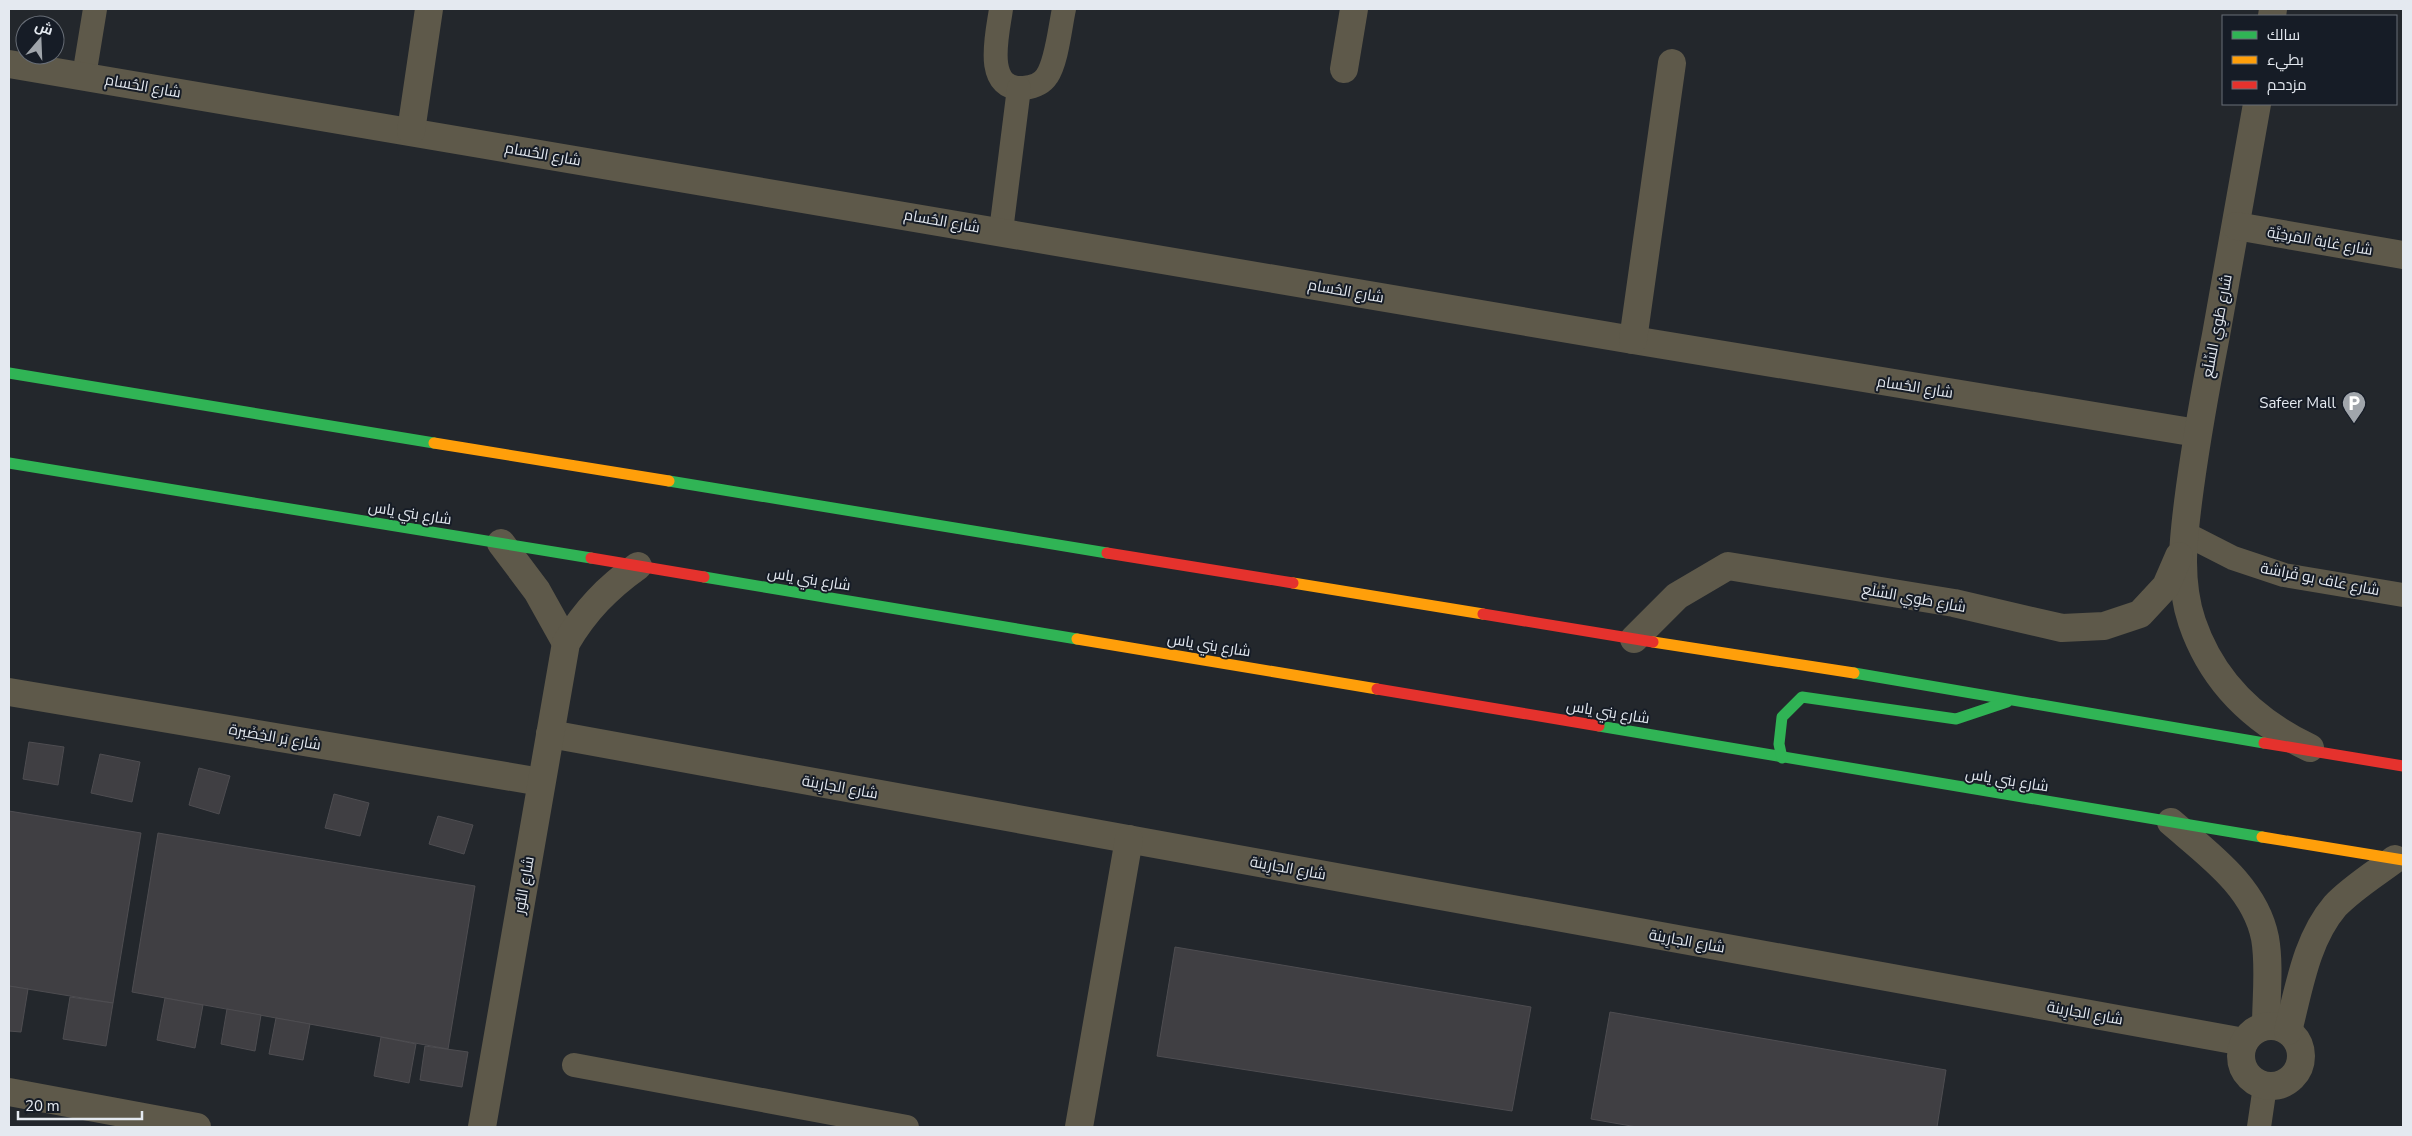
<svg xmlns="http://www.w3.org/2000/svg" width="2412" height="1136" viewBox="0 0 2412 1136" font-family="'Nunito Sans',Cairo,sans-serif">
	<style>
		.building { fill: #403f43; stroke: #4e4d51 }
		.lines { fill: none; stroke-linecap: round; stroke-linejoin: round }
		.lane { stroke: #5e594a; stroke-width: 24 }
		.street { stroke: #5e594a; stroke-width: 28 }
		.fast { stroke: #30b455; stroke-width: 11 }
		.slow { stroke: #ff9f0a; stroke-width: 11 }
		.jam { stroke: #e5322d; stroke-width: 11 }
		.labels { text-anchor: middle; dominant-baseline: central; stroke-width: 4; stroke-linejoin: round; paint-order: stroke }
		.street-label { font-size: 15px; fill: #e4e9f0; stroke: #161c26 }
		.poi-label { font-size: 15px; fill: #e4e9f0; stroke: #161c26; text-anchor: end }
	</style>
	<rect width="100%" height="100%" fill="#23272c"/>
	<g class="building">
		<polygon points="29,742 64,747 58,785 23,779"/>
		<polygon points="100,754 140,762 132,802 91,793"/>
		<polygon points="199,768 230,776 219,814 189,805"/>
		<polygon points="334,794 369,803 360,836 325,828"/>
		<polygon points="9,811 141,833 113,1003 9,986"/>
		<polygon points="438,816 473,825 464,854 429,844"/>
		<polygon points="158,833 475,886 448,1049 132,992"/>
		<polygon points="1175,947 1531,1007 1512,1111 1157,1056"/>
		<polygon points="9,986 28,989 21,1032 9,1031"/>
		<polygon points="70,997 113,1003 106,1046 63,1039"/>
		<polygon points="165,998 203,1005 195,1048 157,1040"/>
		<polygon points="227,1009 261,1015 255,1051 221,1044"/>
		<polygon points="1610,1012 1946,1070 1937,1127 1637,1127 1591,1119"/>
		<polygon points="276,1018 310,1024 303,1060 269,1054"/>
		<polygon points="381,1037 416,1044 409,1083 374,1076"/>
		<polygon points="425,1046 468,1052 462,1087 420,1080"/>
	</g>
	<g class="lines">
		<g class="lane">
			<path d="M1001,9c-3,23 -19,82 23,79 8,-1 18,-4 23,-12 10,-15 13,-49 17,-67"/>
			<polyline points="84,76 95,9"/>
			<polyline points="1001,231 1019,88"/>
			<polyline points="2184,533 2233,558 2284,575 2403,595"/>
			<polyline points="574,1065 907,1127"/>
			<polyline points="2259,1127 2265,1086"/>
		</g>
		<g class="street">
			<polyline points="2272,16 2273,9"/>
			<polyline points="9,64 1633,340 2197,433"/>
			<polyline points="1344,69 1354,9"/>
			<path d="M2257,104c-13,77 -27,154 -41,231 -10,51 -19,101 -26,152 -6,46 -13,90 2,135 20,59 63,100 118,126"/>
			<polyline points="411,131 429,9"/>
			<polyline points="2236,226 2403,255"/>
			<polyline points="1633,340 1672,63"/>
			<polyline points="501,543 537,591 566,643"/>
			<polyline points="1634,639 1677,596 1728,566 1954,603 2062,628 2104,626 2140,614 2166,586 2179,556"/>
			<polyline points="9,692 541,782"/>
			<polyline points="550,734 2244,1042"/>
			<path d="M2171,822c37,32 84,65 94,116 5,28 1,60 1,88"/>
			<circle cx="2271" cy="1056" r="30"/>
			<path d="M2288,1031c11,-42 18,-91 47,-125 17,-18 40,-32 60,-47"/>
			<polyline points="9,1092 197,1127"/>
			<path d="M482,1127l84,-484c19,-32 41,-55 72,-77"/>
			<polyline points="1079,1127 1129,839"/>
		</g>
		<g class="fast">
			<polyline points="9,373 434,443"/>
			<polyline points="9,463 591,558"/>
			<polyline points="669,481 1107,553"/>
			<polyline points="704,577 1077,639"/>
			<polyline points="1854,673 2264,743"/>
			<polyline points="1599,726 2262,837"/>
			<polyline points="1782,758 1779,744 1782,717 1802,697 1956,719 2007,702"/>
		</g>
		<g class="slow">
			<polyline points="434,443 669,481"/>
			<polyline points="1293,583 1483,614"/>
			<polyline points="1077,639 1377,689"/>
			<polyline points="1653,642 1854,673"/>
			<polyline points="2262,837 2403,860"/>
		</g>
		<g class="jam">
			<polyline points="1107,553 1293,583"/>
			<polyline points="591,558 704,577"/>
			<polyline points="1483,614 1653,642"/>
			<polyline points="1377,689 1599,726"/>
			<polyline points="2264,743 2403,766"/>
		</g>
	</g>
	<defs>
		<g id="parking-pin" transform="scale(1.25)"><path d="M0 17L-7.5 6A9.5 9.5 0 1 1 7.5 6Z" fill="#a0a5ab" stroke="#161c26"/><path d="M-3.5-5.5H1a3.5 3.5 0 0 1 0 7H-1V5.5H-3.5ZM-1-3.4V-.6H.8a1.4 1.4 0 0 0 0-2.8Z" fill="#fff"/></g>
	</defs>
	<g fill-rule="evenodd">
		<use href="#parking-pin" x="2354" y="403"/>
	</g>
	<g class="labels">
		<g class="street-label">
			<text transform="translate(143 86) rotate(10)">شارع الحُسام</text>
			<text transform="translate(543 154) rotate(10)">شارع الحُسام</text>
			<text transform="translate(942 221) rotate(10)">شارع الحُسام</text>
			<text transform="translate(2320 241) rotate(10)">شارع غابة المَرخِيَّة</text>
			<text transform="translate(1346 291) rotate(10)">شارع الحُسام</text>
			<text transform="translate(2217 326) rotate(-79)">شارع طَوِي السِّلَع</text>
			<text transform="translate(1915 387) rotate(9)">شارع الحُسام</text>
			<text transform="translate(410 513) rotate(9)">شارع بني ياس</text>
			<text transform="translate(809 579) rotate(9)">شارع بني ياس</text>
			<text transform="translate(2320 579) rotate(11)">شارع غاف بو فَراشة</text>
			<text transform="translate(1914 598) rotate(10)">شارع طَوِي السِّلَع</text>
			<text transform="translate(1209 645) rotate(9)">شارع بني ياس</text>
			<text transform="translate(1608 712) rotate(9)">شارع بني ياس</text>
			<text transform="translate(275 737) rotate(10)">شارع بَر الخِضَيرة</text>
			<text transform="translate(2007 780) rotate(9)">شارع بني ياس</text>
			<text transform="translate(840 787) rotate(10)">شارع الجارِينة</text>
			<text transform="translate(1288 868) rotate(10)">شارع الجارِينة</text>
			<text transform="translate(524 885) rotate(-80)">شارع النُّور</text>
			<text transform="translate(1687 941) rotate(10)">شارع الجارِينة</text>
			<text transform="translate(2085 1013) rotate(10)">شارع الجارِينة</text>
		</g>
		<g class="poi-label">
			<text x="2336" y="403">Safeer Mall</text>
		</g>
	</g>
	<rect width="2412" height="1136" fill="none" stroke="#e4e9f0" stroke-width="20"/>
	<rect x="2222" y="15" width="175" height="90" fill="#161c26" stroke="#686e77"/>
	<rect x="2232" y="31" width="25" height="8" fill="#30b455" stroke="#686e77"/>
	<text x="2267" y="40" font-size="15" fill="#e4e9f0">سالك</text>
	<rect x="2232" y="56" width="25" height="8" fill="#ff9f0a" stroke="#686e77"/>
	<text x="2267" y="65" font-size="15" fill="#e4e9f0">بطيء</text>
	<rect x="2232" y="81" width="25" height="8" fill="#e5322d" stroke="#686e77"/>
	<text x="2267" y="90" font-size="15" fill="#e4e9f0">مزدحم</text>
	<g transform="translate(40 40) rotate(19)"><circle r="24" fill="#161c26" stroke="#686e77"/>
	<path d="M0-4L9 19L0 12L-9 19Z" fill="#a0a5ab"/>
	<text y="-8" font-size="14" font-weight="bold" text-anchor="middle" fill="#e4e9f0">ش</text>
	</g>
	<path d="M18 1111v8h124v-8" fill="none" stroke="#e4e9f0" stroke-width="2.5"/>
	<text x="25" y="1111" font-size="15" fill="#e4e9f0" stroke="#161c26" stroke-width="4" paint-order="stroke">20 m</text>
</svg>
